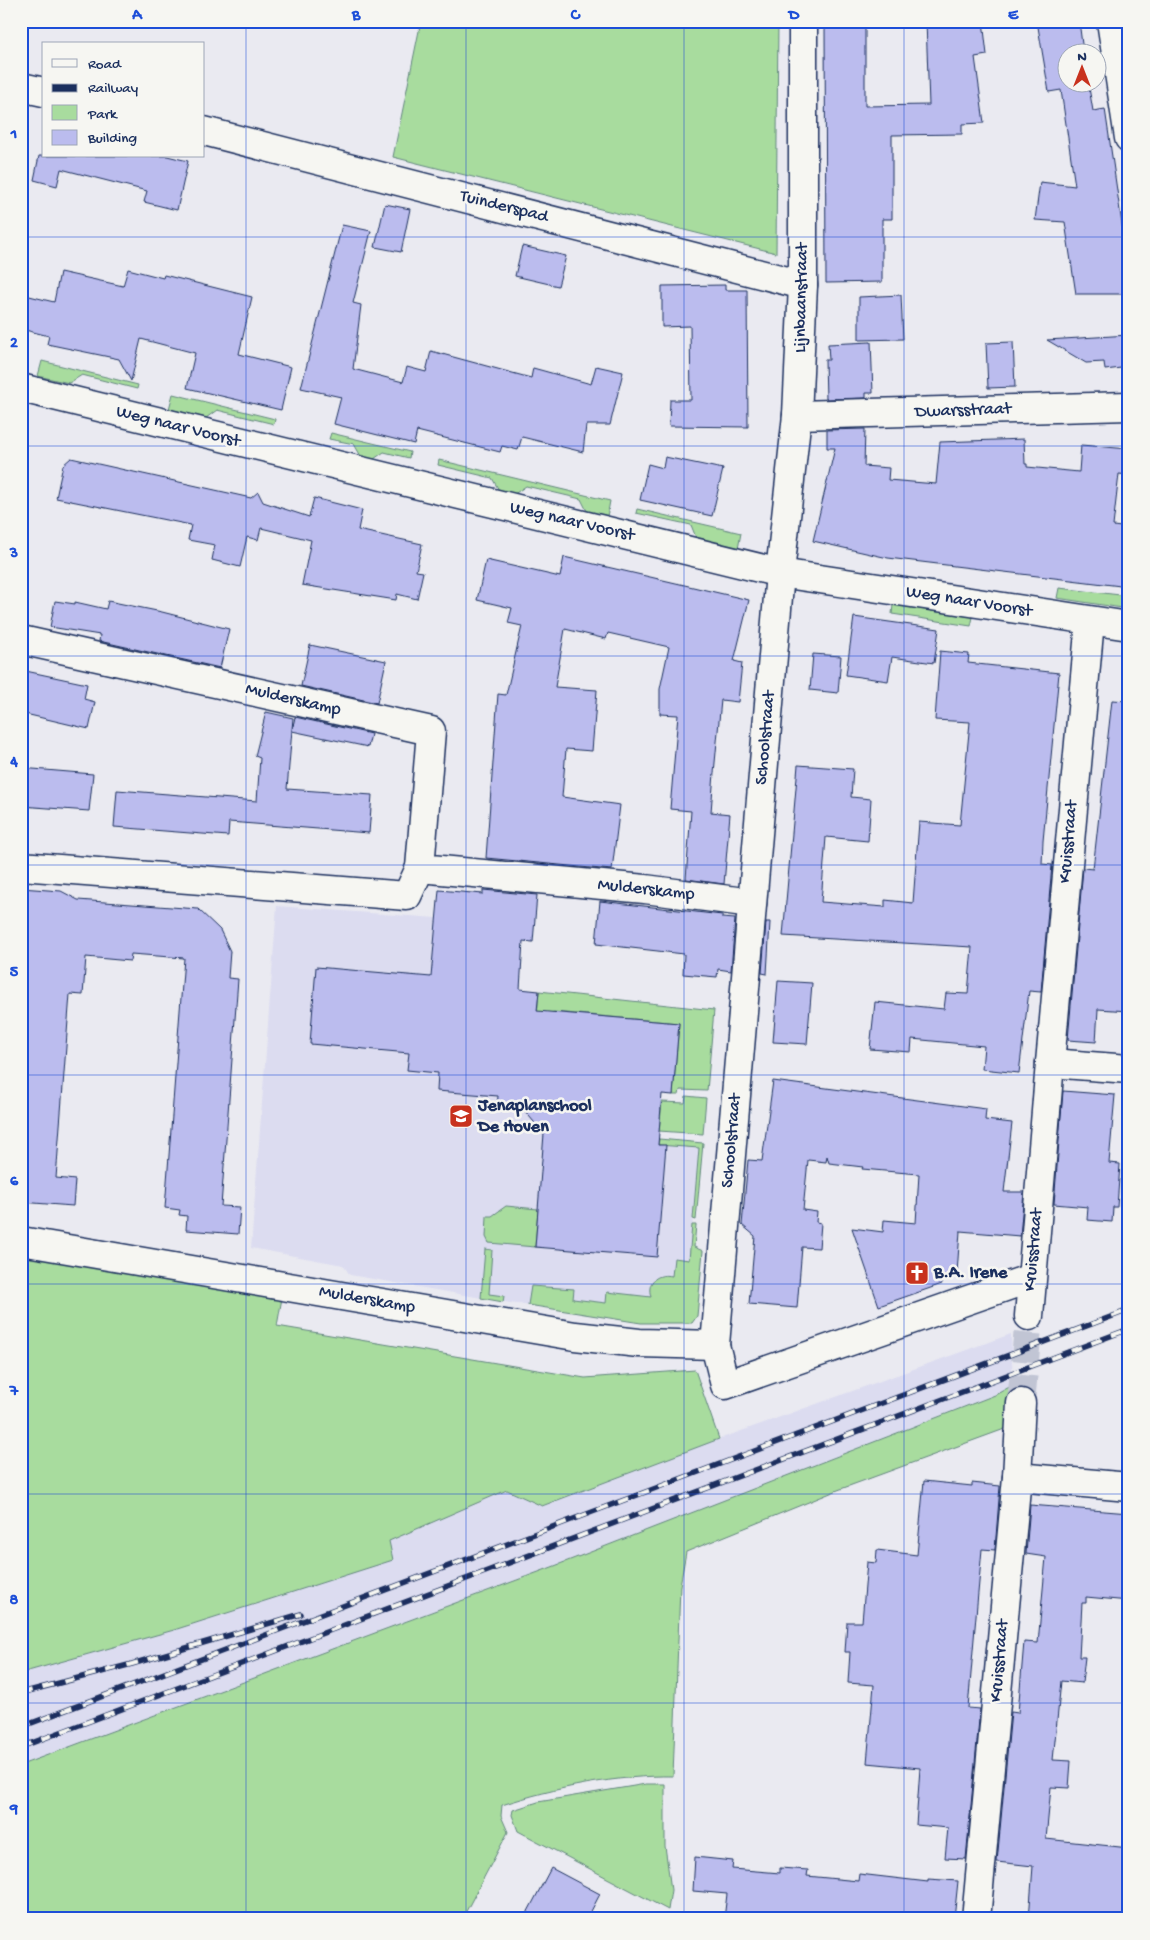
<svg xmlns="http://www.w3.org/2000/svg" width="1150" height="1940" viewBox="0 0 1150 1940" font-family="'Gochi Hand',sans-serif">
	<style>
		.built { fill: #dcdcf0 }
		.green { fill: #a8dc9e; stroke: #62867e }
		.building { fill: #bbbcee; stroke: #1b2f5e }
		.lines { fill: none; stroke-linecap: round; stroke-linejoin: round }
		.minor-tunnel { stroke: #c1c5d4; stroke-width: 28; stroke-dasharray: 28 14; stroke-linecap: butt }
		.minor-casing { stroke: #1b2f5e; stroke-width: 31 }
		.minor { stroke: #f6f6f2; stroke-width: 28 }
		.rail-casing { stroke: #1b2f5e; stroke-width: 5.5 }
		.rail { stroke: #f6f6f2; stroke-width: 4; stroke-dasharray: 11; stroke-linecap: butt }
		.grid { fill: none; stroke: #1d4ed8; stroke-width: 1; stroke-opacity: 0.55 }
		.labels { text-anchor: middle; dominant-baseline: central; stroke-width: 5; stroke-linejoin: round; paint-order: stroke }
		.street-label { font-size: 18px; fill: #1b2f5e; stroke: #f6f6f2 }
		.poi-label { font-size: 18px; font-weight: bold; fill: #1b2f5e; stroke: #f6f6f2; text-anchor: start }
		.neatline { fill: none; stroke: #1d4ed8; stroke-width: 2 }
		.grid-label { font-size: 16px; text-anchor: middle; font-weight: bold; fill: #1d4ed8 }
	</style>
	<rect width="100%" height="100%" fill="#eaeaf1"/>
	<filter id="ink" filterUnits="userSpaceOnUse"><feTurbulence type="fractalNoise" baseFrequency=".02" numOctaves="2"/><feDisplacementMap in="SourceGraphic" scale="10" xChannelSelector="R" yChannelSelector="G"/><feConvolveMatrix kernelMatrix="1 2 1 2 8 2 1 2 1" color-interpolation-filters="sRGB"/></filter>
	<g filter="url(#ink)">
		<g class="built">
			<polygon points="277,906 436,918 432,971 505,988 539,991 537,1016 554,1012 679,1023 673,1095 662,1095 658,1145 699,1147 685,1311 516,1304 350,1275 343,1265 251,1248"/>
			<polygon points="1011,1334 1013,1385 995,1395 552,1567 21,1765 21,1673 174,1630 392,1560 389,1541 508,1490 543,1506 719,1439"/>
		</g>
		<g class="green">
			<polygon points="421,21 778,21 776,253 393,157"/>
			<polygon points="42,361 138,385 137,389 82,375 69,383 38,376"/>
			<polygon points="173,394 275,419 274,424 217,410 206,418 169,409"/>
			<polygon points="331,433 410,452 409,458 384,452 371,461 362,458 354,444 329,439"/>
			<polygon points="439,460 610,501 607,517 588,513 581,499 526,486 513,495 500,492 492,478 438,465"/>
			<polygon points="637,509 741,533 738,549 697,540 691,525 636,513"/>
			<polygon points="1059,588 1129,596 1129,609 1057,598"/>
			<polygon points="893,605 973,617 971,626 892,614"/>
			<polygon points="539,991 714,1010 707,1091 680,1090 679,1095 673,1095 679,1023 554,1012 537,1016"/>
			<polygon points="686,1096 706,1098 703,1134 659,1131 662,1102 685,1103"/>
			<polygon points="659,1139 703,1143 696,1220 693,1219 699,1148 658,1145"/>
			<polygon points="506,1206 538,1209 535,1247 489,1243 486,1237 487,1216 492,1216"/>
			<path d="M692,1225h4l-2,22 9,4 -6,65 -5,7h-51l-113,-18 3,-19 43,3 -1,10 33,4 1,-11 44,5c-5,-16 7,-24 21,-21l2,-18 15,2z"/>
			<polygon points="485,1249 492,1250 489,1294 504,1296 503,1302 481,1298"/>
			<polygon points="24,1254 282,1298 277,1326 585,1378 695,1370 719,1439 542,1506 507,1490 389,1541 393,1560 174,1630 21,1673 21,1292"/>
			<path d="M1013,1385l-3,42 -172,63 -152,62 -6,34 -7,190c-54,-1 -120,12 -171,29l-1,11 7,16 -46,87h-441v-154l531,-198 443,-172z"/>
			<polygon points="646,1784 665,1784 665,1846 671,1890 668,1910 518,1831 512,1815 513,1810 538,1802"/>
		</g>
		<g class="building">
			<polygon points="825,21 865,21 865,106 929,105 926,21 983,21 987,55 975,57 984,123 962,124 962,134 892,135 892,219 882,219 882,282 826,283"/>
			<polygon points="1037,21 1079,21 1083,52 1068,52 1068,82 1088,82 1093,111 1105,109 1129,272 1129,294 1076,294 1065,222 1035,220 1040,182 1075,186 1061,90 1049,92"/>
			<polygon points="39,156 167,156 188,161 177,210 144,202 147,191 61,169 57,186 34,180"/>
			<polygon points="385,204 410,209 401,252 375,247"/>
			<polygon points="342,225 371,231 353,303 361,305 353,369 403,382 407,367 426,372 431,351 531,378 533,368 591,384 596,366 623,372 610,425 586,425 583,452 522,437 518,450 502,446 500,452 417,431 414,444 334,424 341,397 301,388"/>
			<polygon points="522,246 566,256 558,286 515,276"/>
			<polygon points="128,269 163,278 164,275 252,297 239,354 291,367 281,410 187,388 195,353 141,339 131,381 119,359 47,344 49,336 21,329 21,294 54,302 60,272 123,286"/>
			<polygon points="725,285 725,290 747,290 748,427 669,426 670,400 691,400 690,326 662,327 662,286"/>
			<polygon points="901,295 903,339 859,340 859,297"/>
			<polygon points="1129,335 1129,367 1105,370 1104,362 1086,363 1047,340"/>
			<polygon points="871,342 873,393 866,393 866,398 826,399 825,360 829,360 828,344"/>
			<polygon points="1013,342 1015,387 988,388 986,343"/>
			<polygon points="865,429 864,466 889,468 888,480 936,484 940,442 1024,439 1025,464 1027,464 1027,467 1079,472 1081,445 1129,449 1129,475 1119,474 1113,526 1129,528 1129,587 888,558 813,541 835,448 827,448 827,430"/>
			<polygon points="665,457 723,469 712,516 640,500 648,464 663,468"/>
			<polygon points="71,458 251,498 258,492 263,502 309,517 314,498 362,510 358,530 422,544 416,571 423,572 417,599 397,594 396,600 302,585 311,540 261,528 258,540 247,537 240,567 212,560 215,545 188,540 191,525 56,498 63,465"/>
			<polygon points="564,557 749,600 734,661 742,663 738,702 721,700 714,773 711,812 730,814 724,884 686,879 691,811 670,809 678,715 660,714 660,689 669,647 608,633 606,639 565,629 555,687 597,690 592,751 566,749 562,797 620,805 612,870 486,858 498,694 506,695 522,626 508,623 512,608 477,600 486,560 560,577"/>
			<polygon points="55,601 75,604 75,602 106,609 108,601 162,612 229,629 220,668 99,641 100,635 50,627"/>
			<polygon points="854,617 939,629 934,663 892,657 888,681 846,675"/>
			<polygon points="310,645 386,661 377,703 301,686"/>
			<polygon points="940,651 969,654 968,663 1059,673 1043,841 1042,864 1052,865 1041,992 1029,991 1019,1073 982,1069 984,1046 912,1039 911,1052 870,1049 875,1002 944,1009 946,993 968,994 972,947 783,936 798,765 853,769 851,797 871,799 868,841 826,837 821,902 885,907 885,900 913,903 919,822 960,825 970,722 935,720"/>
			<polygon points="813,654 841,656 838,693 810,690"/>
			<polygon points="21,670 87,684 84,699 95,702 89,729 21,713"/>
			<polygon points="1112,700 1129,701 1129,1011 1098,1009 1096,1042 1068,1040 1083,868 1093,869"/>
			<polygon points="266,712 293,718 287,789 372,795 369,833 229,822 228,836 114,827 117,790 257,801 260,758 255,756"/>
			<polygon points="295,717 371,734 368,747 292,731"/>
			<polygon points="21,768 93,774 89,811 21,806"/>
			<polygon points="21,888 61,891 78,900 198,909 220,930 230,951 228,978 238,979 221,1206 240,1207 238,1234 186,1230 187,1216 179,1215 180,1210 165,1208 184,958 131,954 130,961 86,957 83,995 70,994 56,1178 75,1180 73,1206 21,1202"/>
			<polygon points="439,890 483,894 483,890 537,895 533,942 523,941 520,989 539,991 537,1011 679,1023 673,1095 662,1094 658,1145 666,1145 657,1257 535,1247 544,1134 524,1110 497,1108 498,1096 437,1091 438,1073 407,1070 409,1053 310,1044 316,967 431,977"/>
			<polygon points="600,901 722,915 722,918 735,919 731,971 718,969 717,977 683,974 684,954 596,944"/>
			<polygon points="766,922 770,922 767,974 762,973"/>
			<polygon points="778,981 812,983 807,1044 773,1042"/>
			<polygon points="773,1081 986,1109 985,1120 1012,1123 1004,1192 1024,1192 1020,1236 960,1231 957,1273 940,1278 942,1284 879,1306 852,1228 883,1232 884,1220 916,1223 919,1174 862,1169 863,1167 829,1163 827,1156 826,1162 808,1160 803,1210 817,1212 816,1222 821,1223 819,1248 802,1247 797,1308 749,1304 755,1236 742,1225 748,1160 762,1161"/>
			<polygon points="1063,1091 1115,1095 1109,1163 1120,1164 1117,1207 1113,1207 1112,1222 1087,1220 1088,1207 1054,1204"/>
			<polygon points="924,1481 972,1486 972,1483 1000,1486 995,1550 982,1549 977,1604 968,1708 980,1709 966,1859 945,1858 948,1828 916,1825 920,1768 867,1763 874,1685 848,1683 850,1652 845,1652 847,1622 862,1622 867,1562 876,1563 877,1550 917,1555"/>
			<polygon points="1030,1505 1129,1513 1129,1601 1086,1597 1086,1603 1082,1603 1079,1657 1085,1657 1082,1683 1061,1681 1053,1760 1071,1761 1069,1788 1051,1787 1046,1839 1129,1848 1129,1919 1029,1919 1033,1866 997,1862 1011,1712 1018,1713 1024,1642 1038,1643 1046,1557 1026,1554"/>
			<polygon points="695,1857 733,1861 732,1869 780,1873 780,1868 808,1870 807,1876 858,1881 859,1874 928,1882 928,1879 958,1881 954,1919 724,1919 727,1894 693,1891"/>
			<polygon points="551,1868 600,1894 587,1919 524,1919"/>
		</g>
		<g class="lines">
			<polyline class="minor-tunnel" points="1021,1403 1029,1316"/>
			<g class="minor-casing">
				<g id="minor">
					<polyline points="803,21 803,285 797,415 780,573 715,1345 725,1385 1031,1278"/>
					<polyline points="1111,21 1129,138"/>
					<polyline points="21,87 44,92"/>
					<polyline points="204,131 803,285"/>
					<polyline points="21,388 780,573 1129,626"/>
					<polyline points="797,415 1129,406"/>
					<polyline points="21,640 431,731 420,868 645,889 752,903"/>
					<polyline points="21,866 407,896 420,868"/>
					<polyline points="1050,1063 1090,621"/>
					<polyline points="21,1241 575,1336 639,1343 715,1345"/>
					<polyline points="1029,1316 1050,1063 1129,1069"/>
					<polyline points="1017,1477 1129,1487"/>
					<polyline points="976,1919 1017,1477 1021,1403"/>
				</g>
			</g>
			<use href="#minor" class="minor"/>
			<g class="rail-casing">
				<g id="rail">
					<polyline points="21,1693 132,1664 301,1614"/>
					<polyline points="21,1727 1129,1310"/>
					<polyline points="21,1747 1129,1329"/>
				</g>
			</g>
			<use href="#rail" class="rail"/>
		</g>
	</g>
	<path class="grid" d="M246,21v1898M466,21v1898M684,21v1898M904,21v1898M21,237h1108M21,446h1108M21,656h1108M21,865h1108M21,1075h1108M21,1284h1108M21,1494h1108M21,1703h1108"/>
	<defs>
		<g id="school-square" transform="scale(1.25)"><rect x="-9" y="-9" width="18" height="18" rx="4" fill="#c8321e" stroke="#f6f6f2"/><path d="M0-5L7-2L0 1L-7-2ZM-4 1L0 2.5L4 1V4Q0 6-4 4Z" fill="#fff"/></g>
		<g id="church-square" transform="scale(1.25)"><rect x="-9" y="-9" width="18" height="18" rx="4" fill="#c8321e" stroke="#f6f6f2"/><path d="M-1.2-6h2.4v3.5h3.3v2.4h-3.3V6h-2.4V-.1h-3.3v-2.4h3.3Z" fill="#fff"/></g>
	</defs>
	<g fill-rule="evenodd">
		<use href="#school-square" x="461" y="1116"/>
		<use href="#church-square" x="917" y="1273"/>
	</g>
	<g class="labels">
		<g class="street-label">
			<text transform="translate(504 207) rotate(14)">Tuinderspad</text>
			<text transform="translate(802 298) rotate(-89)">Lijnbaanstraat</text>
			<text transform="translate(963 411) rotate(-2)">Dwarsstraat</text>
			<text transform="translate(178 427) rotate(14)">Weg naar Voorst</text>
			<text transform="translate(572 522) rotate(13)">Weg naar Voorst</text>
			<text transform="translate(969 602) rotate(9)">Weg naar Voorst</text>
			<text transform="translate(293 700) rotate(13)">Mulderskamp</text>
			<text transform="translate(766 738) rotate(-85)">Schoolstraat</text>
			<text transform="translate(1069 842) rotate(-85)">Kruisstraat</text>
			<text transform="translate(646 890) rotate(6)">Mulderskamp</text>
			<text transform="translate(732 1141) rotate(-85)">Schoolstraat</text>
			<text transform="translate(1034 1250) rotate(-85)">Kruisstraat</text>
			<text transform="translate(367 1300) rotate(10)">Mulderskamp</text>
			<text transform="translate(1000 1661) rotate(-85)">Kruisstraat</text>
		</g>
		<g class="poi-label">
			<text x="478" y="1106">Jenaplanschool<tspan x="478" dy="21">De Hoven</tspan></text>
			<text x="934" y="1273">B.A. Irene</text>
		</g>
	</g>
	<rect width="1150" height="1940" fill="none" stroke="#f6f6f2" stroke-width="55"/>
	<rect x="42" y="42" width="162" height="115" fill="#f6f6f2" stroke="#9ea6b7"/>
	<rect x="52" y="59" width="25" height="8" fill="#f6f6f2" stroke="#9ea6b7"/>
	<text x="88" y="68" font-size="15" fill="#1b2f5e">Road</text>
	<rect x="52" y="84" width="25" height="8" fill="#1b2f5e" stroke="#9ea6b7"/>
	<text x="88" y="92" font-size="15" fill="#1b2f5e">Railway</text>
	<rect x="52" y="105" width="25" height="15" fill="#a8dc9e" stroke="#9ea6b7"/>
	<text x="88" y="118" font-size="15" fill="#1b2f5e">Park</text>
	<rect x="52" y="130" width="25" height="15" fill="#bbbcee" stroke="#9ea6b7"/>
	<text x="88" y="142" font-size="15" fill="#1b2f5e">Building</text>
	<g transform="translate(1082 68)"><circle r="24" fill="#f6f6f2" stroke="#9ea6b7"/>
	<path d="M0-4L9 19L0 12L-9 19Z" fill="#c8321e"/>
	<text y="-8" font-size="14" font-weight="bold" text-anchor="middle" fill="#1b2f5e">N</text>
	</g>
	<rect x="28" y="28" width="1094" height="1884" class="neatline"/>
	<g class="grid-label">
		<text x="137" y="19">A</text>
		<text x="356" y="19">B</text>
		<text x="575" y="19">C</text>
		<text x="794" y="19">D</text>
		<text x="1013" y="19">E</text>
		<text x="14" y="138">1</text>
		<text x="14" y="347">2</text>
		<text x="14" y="557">3</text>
		<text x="14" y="766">4</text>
		<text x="14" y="976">5</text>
		<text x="14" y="1185">6</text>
		<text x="14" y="1395">7</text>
		<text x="14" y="1604">8</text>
		<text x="14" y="1813">9</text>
	</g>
</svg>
